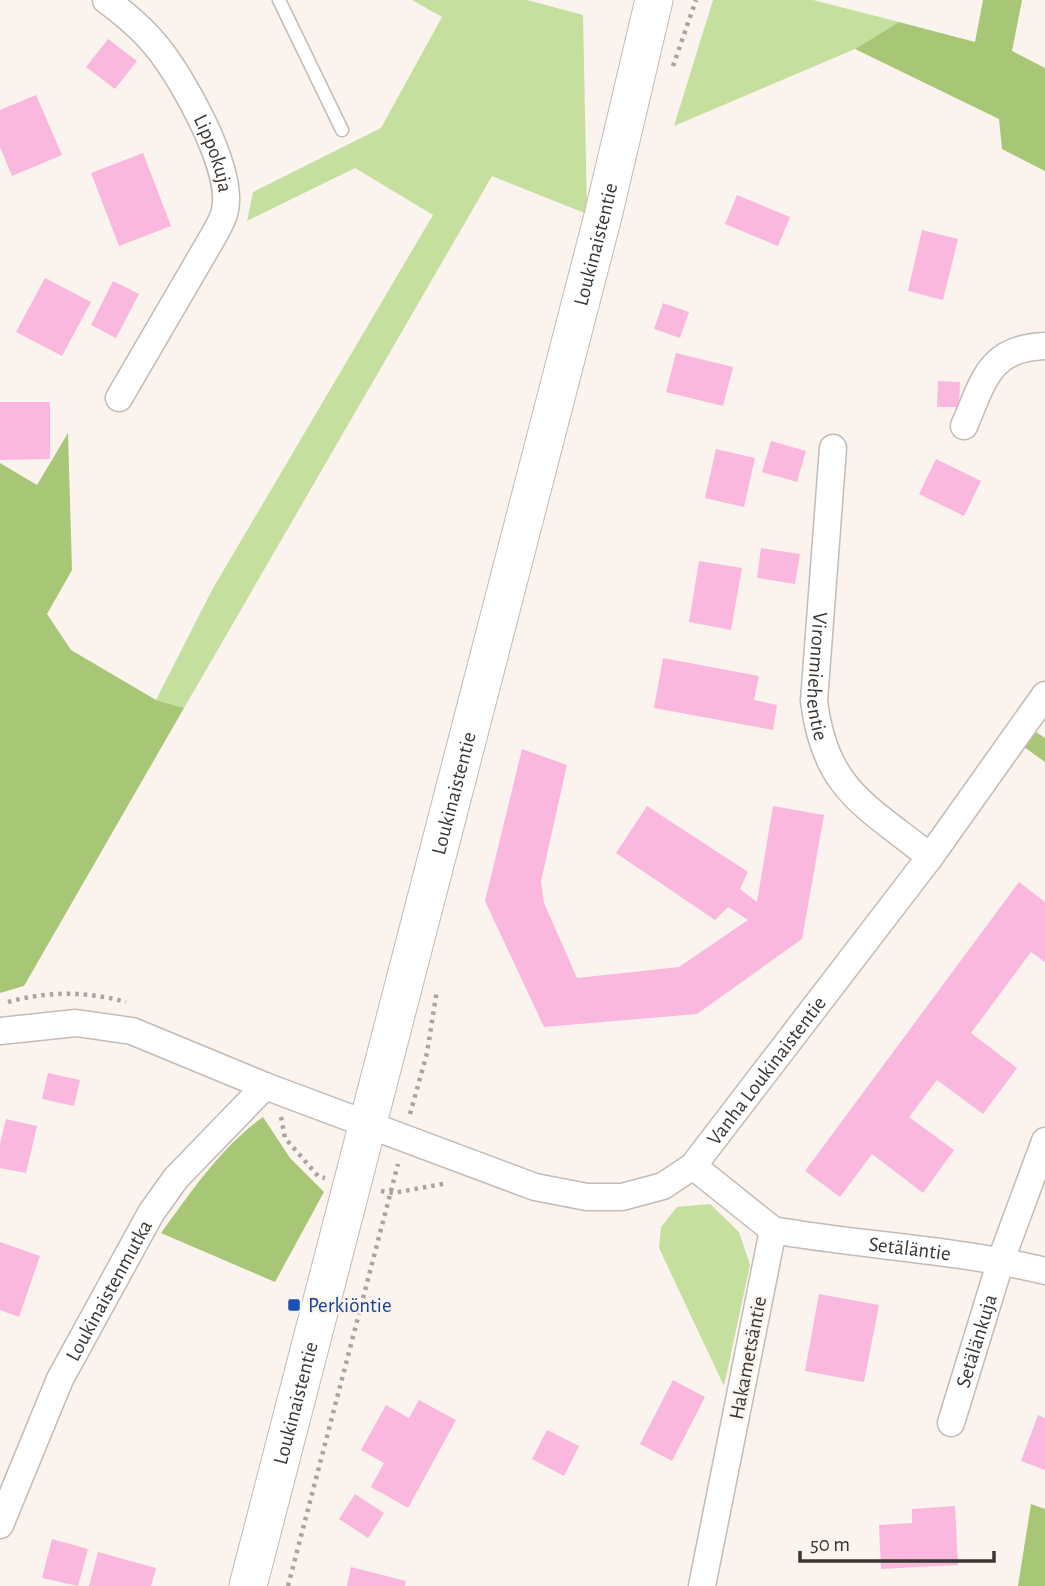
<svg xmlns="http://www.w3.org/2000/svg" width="1045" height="1586" viewBox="0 0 1045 1586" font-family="'Alegreya Sans',sans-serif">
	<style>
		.green { fill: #c5df9f }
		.forest { fill: #a7c776 }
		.building { fill: #fbb8de }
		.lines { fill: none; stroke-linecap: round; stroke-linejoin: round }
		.lane-casing { stroke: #c3bbb5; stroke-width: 15 }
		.street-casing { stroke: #c3bbb5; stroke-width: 29 }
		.secondary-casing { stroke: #c3bbb5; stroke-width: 39 }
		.path { stroke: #aaa49f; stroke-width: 4.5; stroke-dasharray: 3.5 5; stroke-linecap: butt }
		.lane { stroke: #fff; stroke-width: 12 }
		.street { stroke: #fff; stroke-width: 26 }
		.secondary { stroke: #fff; stroke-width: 37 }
		.transit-dot { fill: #1a4fb4; stroke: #fbf3ed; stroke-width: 2.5 }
		.labels { text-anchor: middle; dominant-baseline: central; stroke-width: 5; stroke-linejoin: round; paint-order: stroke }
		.street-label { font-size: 21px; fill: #393633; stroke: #fbf3ed }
		.transit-label { font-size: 21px; fill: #164399; stroke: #fbf3ed; text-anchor: start }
	</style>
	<rect width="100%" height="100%" fill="#fbf3ed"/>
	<g class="green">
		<polygon points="412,0 527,0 583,15 587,214 492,176 184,708 156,700 212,590 433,215 355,168 247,221 253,192 381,128 442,17"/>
		<polygon points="713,0 813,0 899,22 855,49 674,126"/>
		<polygon points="710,1204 739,1232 750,1265 724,1386 659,1248 661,1227 677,1207"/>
	</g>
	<g class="forest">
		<polygon points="983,0 1022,0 1012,51 1045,68 1045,171 1002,149 999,119 855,49 899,22 975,42"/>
		<polygon points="68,433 72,570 47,614 71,650 156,700 184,708 24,986 0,993 0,463 37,485"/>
		<polygon points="1036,732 1045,738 1045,762 1024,747"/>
		<path d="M263,1117l27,41 34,34 -49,90 -114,-49c31,-42 59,-85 102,-116z"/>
		<polygon points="1031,1504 1045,1509 1045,1586 1018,1586"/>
	</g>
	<g class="building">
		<polygon points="108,39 137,61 115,89 86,67"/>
		<polygon points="36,95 62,155 12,176 0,147 0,110"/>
		<polygon points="143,153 171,226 119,246 91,173"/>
		<polygon points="737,195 790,217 778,246 725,224"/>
		<polygon points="922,230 958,239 943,300 908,291"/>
		<polygon points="45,278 91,302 62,356 16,332"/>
		<polygon points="113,281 139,294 116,338 91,325"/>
		<polygon points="663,303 689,312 680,338 654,329"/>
		<polygon points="676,353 733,367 723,406 666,392"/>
		<polygon points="938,381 960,382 959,407 937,407"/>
		<polygon points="0,402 50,402 50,459 0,460"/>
		<polygon points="771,441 806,451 797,482 762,472"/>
		<polygon points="716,449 755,458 744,507 705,498"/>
		<polygon points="936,459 981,481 964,516 919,494"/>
		<polygon points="761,548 800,554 795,584 757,578"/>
		<polygon points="699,561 742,568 731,630 689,622"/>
		<polygon points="663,658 759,676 754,700 777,705 773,730 654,708"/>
		<polygon points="522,749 567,765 541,881 544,903 577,978 679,967 748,920 728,907 715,920 616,853 647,806 748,872 740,889 757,902 773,806 824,815 802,939 697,1014 544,1027 485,901"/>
		<polygon points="1019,882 1045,902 1045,962 1031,952 971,1033 1017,1068 983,1114 937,1080 909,1117 954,1150 923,1193 872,1154 840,1197 805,1171"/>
		<polygon points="48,1073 80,1080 74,1106 42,1099"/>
		<polygon points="6,1119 37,1126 26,1173 0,1168 0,1144"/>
		<polygon points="0,1242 40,1256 19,1317 0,1310"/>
		<polygon points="819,1294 879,1305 864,1382 805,1371"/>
		<polygon points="673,1380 705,1397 672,1461 640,1444"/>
		<polygon points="419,1400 456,1420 408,1508 371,1487 384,1463 361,1450 386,1405 409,1418"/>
		<polygon points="1038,1415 1045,1418 1045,1470 1021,1461"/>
		<polygon points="547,1430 579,1446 564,1476 532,1459"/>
		<polygon points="355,1494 384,1513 368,1538 339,1519"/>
		<polygon points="955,1506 958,1565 881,1569 879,1525 912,1523 912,1509"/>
		<polygon points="52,1539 88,1549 78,1586 42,1578"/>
		<polygon points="98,1552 156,1568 151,1586 89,1586"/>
		<polygon points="351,1567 406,1581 405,1586 347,1586"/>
	</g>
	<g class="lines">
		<g class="lane-casing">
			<polyline id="lane" points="279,0 342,130"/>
		</g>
		<g class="street-casing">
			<g id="street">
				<path id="s1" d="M106,0c19,14 37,29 52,48 25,31 76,121 67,162 -1,8 -7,17 -11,25l-95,163"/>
				<path d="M964,426c20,-45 24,-78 81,-80"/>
				<path id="s2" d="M833,448l-19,253c11,89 52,104 116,156"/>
				<path id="s3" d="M0,1031l76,-8 56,8 133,55 270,101 52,10h35l41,-11 30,-20 237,-309 115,-162"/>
				<polyline points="693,1166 773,1230 702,1586"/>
				<path id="s4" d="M773,1230c90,16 183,19 272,41"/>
				<path id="s5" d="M951,1423l50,-163 44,-119"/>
				<path id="s6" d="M0,1525l60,-146 91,-166 25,-35 89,-92"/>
			</g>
		</g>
		<g class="secondary-casing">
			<g id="secondary">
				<path id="s7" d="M248,1586l355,-1370 51,-216"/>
			</g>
		</g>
		<g class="path">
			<polyline points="673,66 696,0"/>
			<path d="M8,1002c39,-11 79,-11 118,0"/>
			<polyline points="410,1114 427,1053 437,990"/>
			<polyline points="281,1117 285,1138 318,1176 325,1178"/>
			<polyline points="381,1191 393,1193 448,1183"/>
			<polyline points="288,1586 398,1164"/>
		</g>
		<use href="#lane" class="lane"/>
		<use href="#street" class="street"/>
		<use href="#secondary" class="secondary"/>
	</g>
	<rect class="transit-dot" x="287" y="1298" width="14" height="14" rx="3.5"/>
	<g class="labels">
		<g class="street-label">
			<text stroke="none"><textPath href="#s1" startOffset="191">Lippokuja</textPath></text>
			<text stroke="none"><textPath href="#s7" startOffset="1386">Loukinaistentie</textPath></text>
			<text stroke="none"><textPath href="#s2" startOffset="229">Vironmiehentie</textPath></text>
			<text stroke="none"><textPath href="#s7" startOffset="819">Loukinaistentie</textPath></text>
			<text stroke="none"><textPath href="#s3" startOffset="852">Vanha Loukinaistentie</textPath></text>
			<text stroke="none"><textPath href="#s4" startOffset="138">Setäläntie</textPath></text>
			<text stroke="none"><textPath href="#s6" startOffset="259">Loukinaistenmutka</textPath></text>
			<text stroke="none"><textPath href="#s5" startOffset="86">Setälänkuja</textPath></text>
			<text transform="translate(748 1358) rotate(-79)">Hakametsäntie</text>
			<text stroke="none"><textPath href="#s7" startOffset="189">Loukinaistentie</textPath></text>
		</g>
		<g class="transit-label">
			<text x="308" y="1305">Perkiöntie</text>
		</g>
	</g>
	<path d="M800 1551v10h194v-10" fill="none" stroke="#393633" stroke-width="3.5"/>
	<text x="810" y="1551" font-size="21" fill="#393633" stroke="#fbf3ed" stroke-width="5" paint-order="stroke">50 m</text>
</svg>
